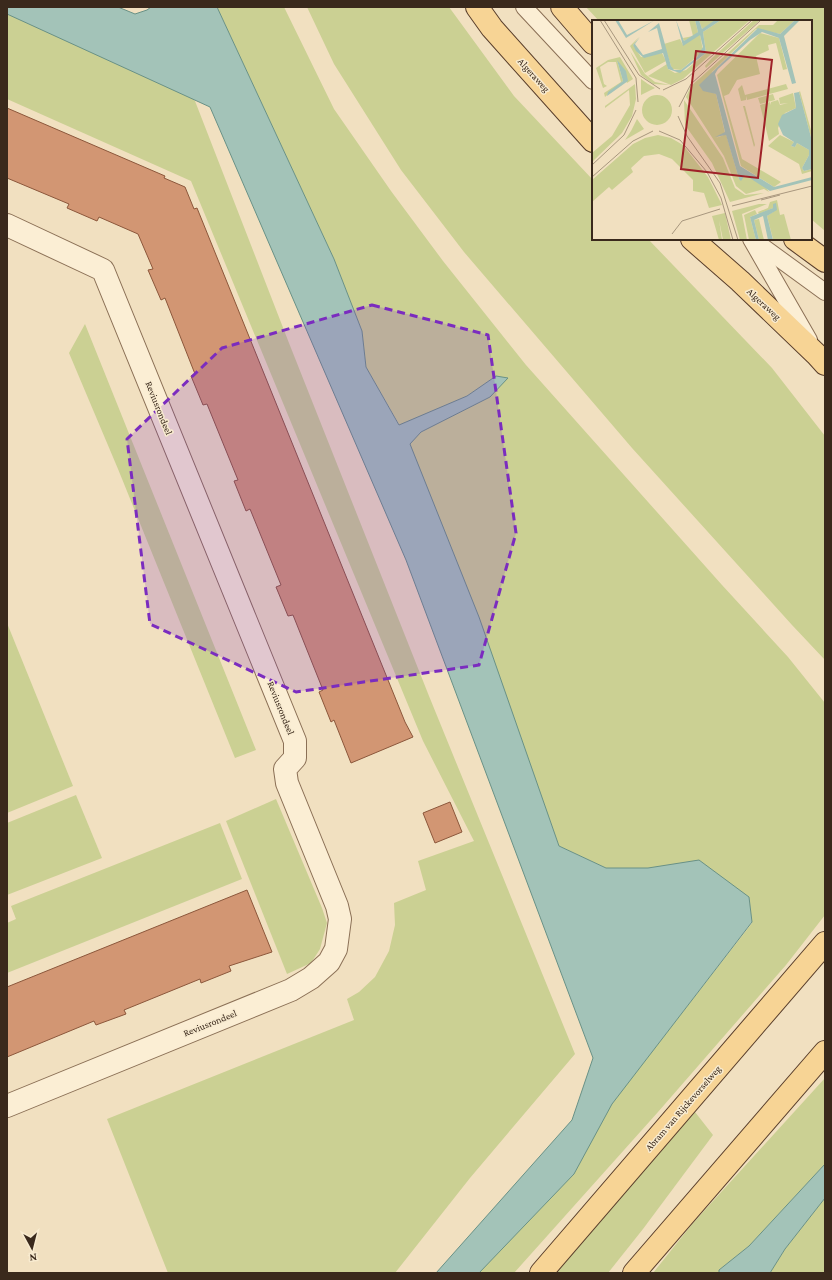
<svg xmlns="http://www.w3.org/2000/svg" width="832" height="1280" viewBox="0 0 832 1280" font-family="'Crimson Pro',serif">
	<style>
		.green { fill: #cbd093 }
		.water { fill: #a3c3b8; stroke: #699186 }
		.building { fill: #d29673; stroke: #8c573b }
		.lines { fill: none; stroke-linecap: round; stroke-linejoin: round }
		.lane-casing { stroke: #8b7056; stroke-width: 18 }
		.street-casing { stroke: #8b7056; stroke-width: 24 }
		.primary-casing { stroke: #593e2b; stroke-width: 24 }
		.lane { stroke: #fbeed4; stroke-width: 16 }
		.street { stroke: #fbeed4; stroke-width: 22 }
		.primary { stroke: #f7d495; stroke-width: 22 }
		.marked { fill: #7b2cbf; fill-opacity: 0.2; stroke: #7b2cbf; stroke-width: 3; stroke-dasharray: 8 5; stroke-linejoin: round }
		.labels { text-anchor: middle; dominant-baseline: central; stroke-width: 3; stroke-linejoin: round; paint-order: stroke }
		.street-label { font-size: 10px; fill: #3a291c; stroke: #f8ebd0 }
		.inset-road { fill: none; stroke: #a8977e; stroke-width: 1 }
		.view { fill: #9f2228; fill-opacity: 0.15; stroke: #9f2228; stroke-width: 2 }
		.inset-edge { fill: none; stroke: #3a291c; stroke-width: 2 }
	</style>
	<rect width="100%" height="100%" fill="#f1e0c0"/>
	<g class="green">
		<polygon points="217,7 284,7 334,109 391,191 443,261 526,365 722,585 788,657 825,703 825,915 786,965 658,1112 514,1273 473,1273 633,1076 752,923 749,897 648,868 606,868 559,846 409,444 421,432 490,397 496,376 467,396 400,426 366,367 362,331 334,259"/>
		<polygon points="307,7 449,7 514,96 593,180 593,239 648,239 772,368 825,436 825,660 792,625 632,448 464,252 401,170 334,64"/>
		<polygon points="586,7 825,7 825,231 811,219 811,21 599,21"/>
		<polygon points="7,9 184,88 195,101 289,343 429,696 575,1054 470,1178 395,1273 168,1273 107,1119 354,1020 347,999 359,992 375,977 389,951 395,925 394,903 426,890 418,861 474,841 423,741 191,181 7,99"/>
		<polygon points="85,324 256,750 235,758 118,469 69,353"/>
		<polygon points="7,623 73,786 7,813"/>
		<polygon points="76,795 102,858 7,895 7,823"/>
		<polygon points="276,799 322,908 327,923 320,949 311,963 287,974 226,821"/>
		<polygon points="220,823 242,879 7,973 7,923 16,919 11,906"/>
		<polygon points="825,1078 825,1164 749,1246 719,1270 719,1273 653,1273 693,1223"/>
		<polygon points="695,1112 713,1135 643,1229 608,1273 551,1273"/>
		<polygon points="825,1198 825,1273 770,1273 785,1249"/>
	</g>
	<g class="water">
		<polygon points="7,7 118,7 135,14 147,10 151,7 217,7 334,259 362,331 366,367 399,425 467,396 496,376 508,378 490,397 421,432 410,444 479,617 559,846 606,868 648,868 699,860 749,897 752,922 612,1104 574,1174 479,1273 436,1273 572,1120 593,1058 406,560 210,107 7,14"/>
		<polygon points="825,1164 825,1198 785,1249 770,1273 719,1273 719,1270 749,1246"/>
	</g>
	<g class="building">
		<polygon points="7,108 165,176 164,178 185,187 194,209 197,208 405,722 413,737 351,763 334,720 331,722 319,692 323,690 293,615 288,616 276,587 281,585 250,509 246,511 234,481 238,480 207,404 203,405 191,376 195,374 165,298 161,300 148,270 153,269 138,234 99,217 97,221 67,208 69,204 7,178"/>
		<polygon points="450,802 462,832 435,843 423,813"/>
		<polygon points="247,890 272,952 229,966 231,971 201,983 200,979 124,1010 126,1014 96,1025 94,1021 7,1057 7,987"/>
	</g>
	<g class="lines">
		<g class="lane-casing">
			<g id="lane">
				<polyline points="524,7 593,81"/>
				<polyline points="751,239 809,340"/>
				<polyline points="755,241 825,292"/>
			</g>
		</g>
		<g class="street-casing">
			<polyline id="street" points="7,225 103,270 295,741 295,758 285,769 287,783 337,906 340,919 336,949 329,962 311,978 291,990 7,1106"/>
		</g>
		<g class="primary-casing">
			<g id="primary">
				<polyline points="477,7 492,28 593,141"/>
				<polyline points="562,7 593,43"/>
				<polyline points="692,239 740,281 816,354 825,364"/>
				<polyline points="795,239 825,261"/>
				<polyline points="541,1273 825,943"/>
				<polyline points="634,1273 825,1052"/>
			</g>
		</g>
		<use href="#lane" class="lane"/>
		<use href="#street" class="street"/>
		<use href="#primary" class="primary"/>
	</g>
	<path class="marked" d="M372,305l116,30 28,198 -37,132 -183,27 -146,-68 -23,-185 95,-91z"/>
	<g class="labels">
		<g class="street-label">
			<text transform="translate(534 75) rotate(48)">Algeraweg</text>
			<text transform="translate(764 304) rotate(43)">Algeraweg</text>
			<text transform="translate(159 408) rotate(68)">Reviusrondeel</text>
			<text transform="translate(281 708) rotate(68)">Reviusrondeel</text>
			<text transform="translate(210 1023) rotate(-22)">Reviusrondeel</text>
			<text transform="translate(683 1108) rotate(-49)">Abram van Rijckevorselweg</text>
		</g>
	</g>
	<g transform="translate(592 20)">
		<rect width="220" height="220" fill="#f1e0c0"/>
		<path d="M97,0h6l3,12 -4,4 -10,5 -1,-3 10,-2zM107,0h16v2l-13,7zM129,0h29l-67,59 -12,6 -23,-9 19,-12 1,5 7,4 11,-3 20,-17 -3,-21zM162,0h6l-54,48 -1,-2 7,-8zM186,0h17l-15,14 -24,-5 -44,43 -4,19 8,3 9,39 -9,5 10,-4 13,45 6,-4 20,11 4,6 -5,-3 -18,5 -10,-8 -12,-30 -38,-59 5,-11 68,-61h14zM168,13l19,5 8,31 -4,1 -7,-27 -8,2 1,5 -13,6 4,18 -23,6 -8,14 -5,2 18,63 39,23 -7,5 -33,-21 -24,-91zM108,14l3,17 -22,19 -9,-1 -8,-25 16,-5 3,6zM47,17l-6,8 8,12 21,-4 4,8 -21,12 -15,-27zM38,31l15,23 10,8 15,3 -17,-1 -12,-9zM28,37l13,22 -6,4 -10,-23 6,21 -18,16 -1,-4 17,-11 -5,-20h-8l-8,5 4,17 3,2 -4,2 -7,-20 12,-8zM49,59l7,5 7,4 -14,7zM43,64l1,15 -4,17 -10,17 -30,29v-9l20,-17 18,-31 -1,-15 -24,18v-2zM194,64l2,5 -41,11 -1,-4v4l-5,1 -3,-12 4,-4 3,10zM208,71l12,43v7l-13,-49zM201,73l3,15 -11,5 -7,15 1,6 -10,7 -9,-36 10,-3 1,3v-3l7,-2 2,5 8,-2 -8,1 -1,-6zM181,74l2,6 -15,4 -2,-6zM50 90a15 15 0 1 1 30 0a15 15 0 1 1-30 0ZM92,80l39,58 12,30 10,7 19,-2 -34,9 -18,-39 -27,-38zM151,86h2l10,39 -1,2zM45,99l7,10 -19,11 6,-9zM66,115l13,3 12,7 25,32 14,28 -13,3 -5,-15 -11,-2v-11l-21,-21 -13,-5 -15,2 -13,12 2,4 -21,18 -3,-3 -17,15v-22l41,-36 12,-6zM188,115l14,7 -3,4 4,1 2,-4 12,7v5l-7,13 2,3 8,-2v2l-10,3 -3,-10 -31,-18zM185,180l3,15 4,-1 7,26 -18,-1 -6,-23 6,-4v-4l-14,6 -1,-2 10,-4 2,-6zM167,184h8l-25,10 5,26h-7l-8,-29zM163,190l2,4 -7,3 6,23h-7l-5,-25zM133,193l6,27h-8l-4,-20 3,20h-3l-7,-24zM167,199l3,13 2,8h-5l-5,-20z" fill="#cbd093"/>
		<path d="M23,0h3l9,15 28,-15 -29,18zM84,0l8,21 14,-9 -3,-12h4l3,9 13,-9h6l-18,12 3,21 -26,20 -12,-4 -5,-16 -19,5 -8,-7 -3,-6 7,-8 -5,7 8,11 19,-6 -5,-21 -9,4 11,-9 12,43 3,4h7l16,-13 6,-10 -3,-12 -17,11zM203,0h5l-16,16 12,47 -4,1 -13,-46 -17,-6 -12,8 -32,29 -3,5 25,92 34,21 38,-10v3l-42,11 -25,-16 -4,6 -2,-2 -13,-44 -11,2 10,-5 -9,-38 -13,-3 -4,-6 59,-57 22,6zM25,40l9,11 2,10 -21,15 1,-4 15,-11zM207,72l13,49v28l-8,2 -2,-3 7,-13v-5l-12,-7 -2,4 -4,-1 3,-4 -11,-7 -5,-11 4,-9 14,-7 -2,-15zM184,183l1,7 -10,6 6,24h-5l-5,-24 -9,4 5,20h-3l-6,-23 23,-9v-4z" fill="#a3c3b8"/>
		<path class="inset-road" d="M8,0l36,58 2,24M12,0l35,55 21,14M71,70l23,-11 66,-59M87,87l12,-23 70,-64M86,96l9,20 33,47 18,57M67,111l21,9 27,32 14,26 12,42M0,145l32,-30 12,-25M0,157l41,-36 20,-10M169,180l19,-5M140,186l80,-20M80,214l10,-13 38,-12"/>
		<path class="view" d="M104,31l76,9 -14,118 -77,-9z"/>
		<rect width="220" height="220" class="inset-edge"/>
	</g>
	<rect width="832" height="1280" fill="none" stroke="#3a291c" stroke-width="16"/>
	<g transform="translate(32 1248) rotate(173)" stroke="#f8ebd0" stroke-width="3" paint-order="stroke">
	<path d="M0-3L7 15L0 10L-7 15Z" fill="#3a291c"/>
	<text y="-6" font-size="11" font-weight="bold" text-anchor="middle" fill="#3a291c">N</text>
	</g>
</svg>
